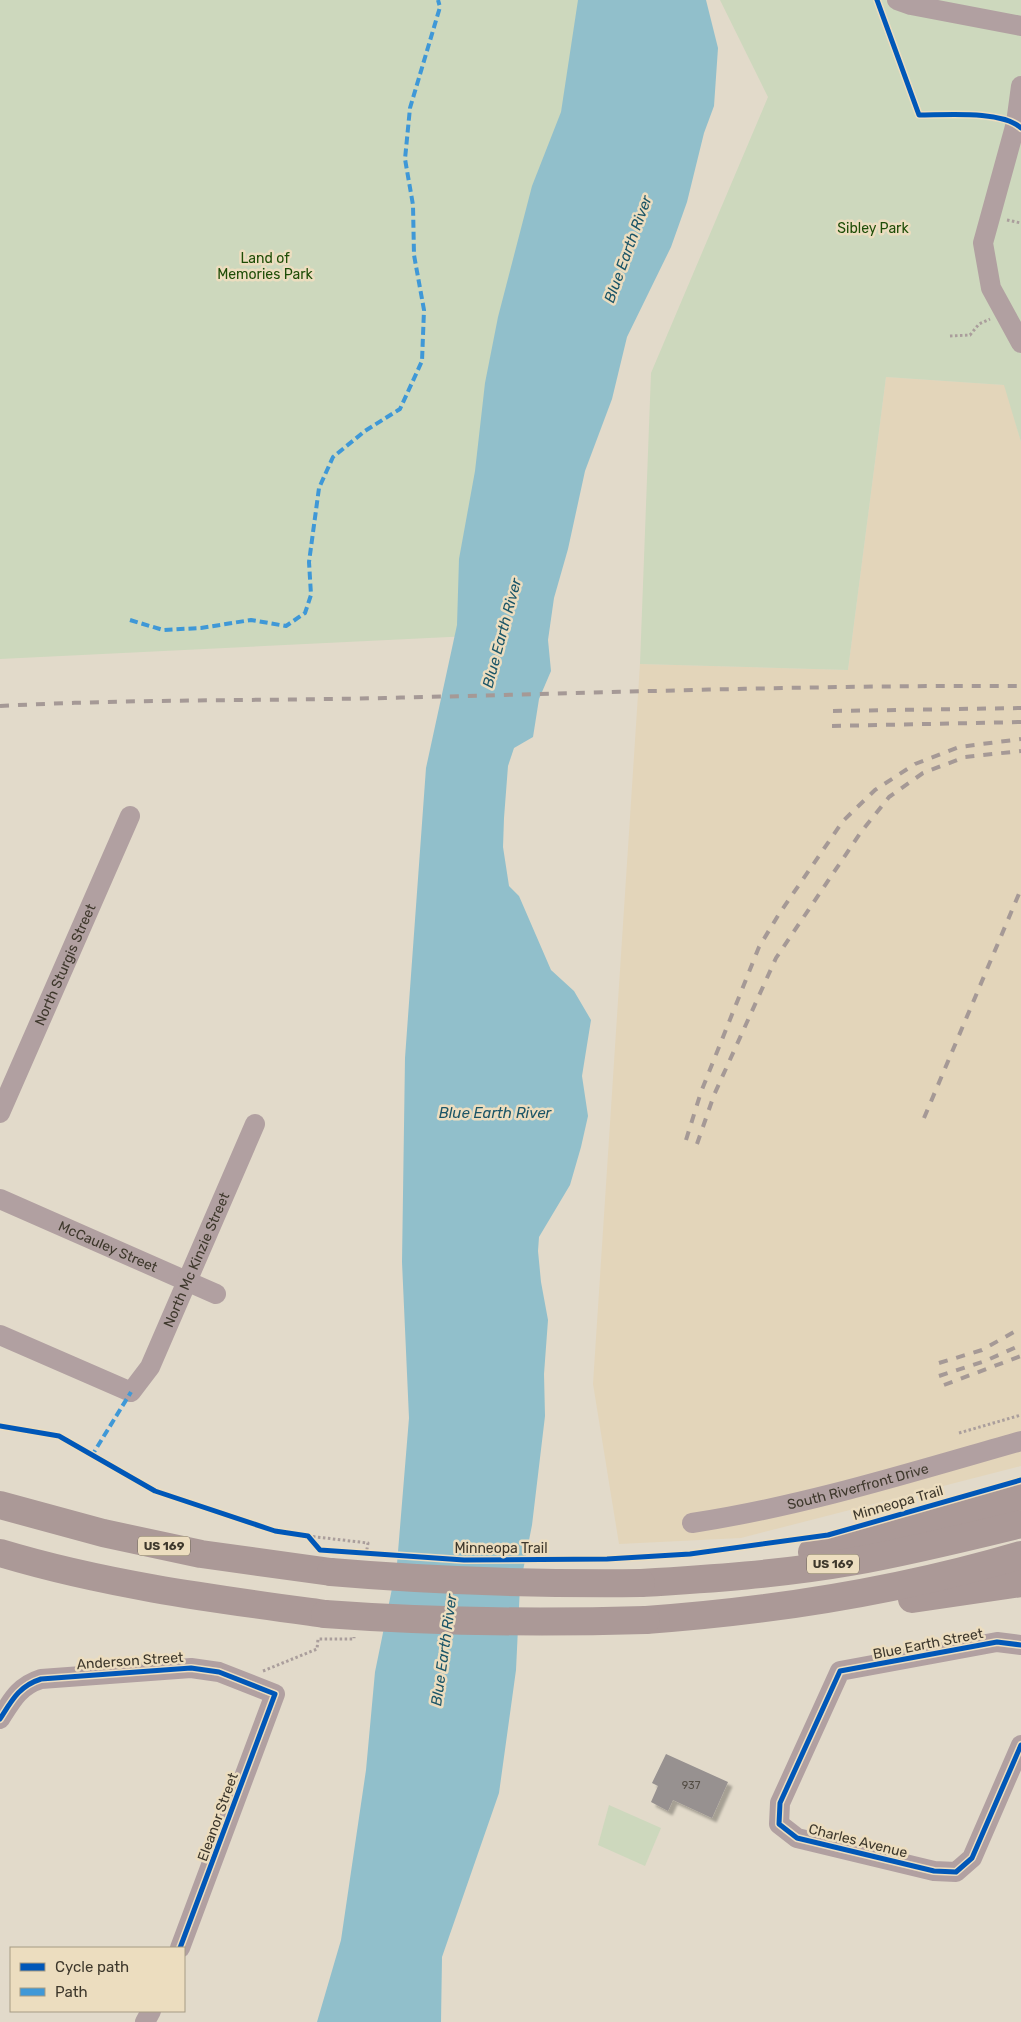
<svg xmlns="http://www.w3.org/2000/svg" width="1021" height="2022" viewBox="0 0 1021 2022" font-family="Rubik,sans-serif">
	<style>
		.built { fill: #e3d5ba }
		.green { fill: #cdd8bd }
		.water { fill: #91bfcb }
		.building { fill: #979190; filter: url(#shadow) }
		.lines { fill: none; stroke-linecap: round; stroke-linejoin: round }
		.path { stroke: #aa9e9c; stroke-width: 3; stroke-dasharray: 2.5 2.5; stroke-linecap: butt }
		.minor { stroke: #b1a0a1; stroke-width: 20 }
		.highway { stroke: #ab9997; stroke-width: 28 }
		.rail { stroke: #a59996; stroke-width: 4; stroke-dasharray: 9 9; stroke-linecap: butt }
		.highway-bridge { stroke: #ab9997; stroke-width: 28 }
		.quiet { stroke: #3f98d7; stroke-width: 4; stroke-dasharray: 8 4; stroke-linecap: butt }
		.cycleway-casing { stroke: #ecddbf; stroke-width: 8 }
		.cycleway { stroke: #0057b8; stroke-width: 5 }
		.labels { text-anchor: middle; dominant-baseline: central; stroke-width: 5; stroke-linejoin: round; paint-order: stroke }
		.number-label { font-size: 11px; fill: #544e45 }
		.shield { fill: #ecddbf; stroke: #726a58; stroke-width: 1 }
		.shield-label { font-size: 12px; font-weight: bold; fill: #3e382c }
		.park-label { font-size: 14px; fill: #1e4d07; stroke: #ecddbf }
		.street-label { font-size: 14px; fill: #3e382c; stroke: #ecddbf }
		.water-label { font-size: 15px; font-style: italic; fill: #1b5567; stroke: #ecddbf }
	</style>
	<defs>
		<filter id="shadow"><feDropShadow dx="4.5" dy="4.5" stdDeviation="1" flood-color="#0004"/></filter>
	</defs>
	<rect width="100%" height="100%" fill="#e2daca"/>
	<polygon class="built" points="886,377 1005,385 1021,442 1021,1466 741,1538 619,1544 593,1384 640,664 848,670"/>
	<g class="green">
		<polygon points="0,0 581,0 470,636 0,659"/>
		<polygon points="720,0 1021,0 1021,442 1004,385 886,377 848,670 640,664 651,373 768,97"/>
		<polygon points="609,1805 661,1828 645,1866 598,1845"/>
	</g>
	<polygon class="water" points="578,0 706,0 718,48 714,106 704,133 687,202 671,247 627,337 612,399 585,471 568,549 554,598 548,640 551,671 539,699 533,737 514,748 508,766 504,818 503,847 509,886 519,896 551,970 574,991 591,1020 582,1076 588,1116 581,1147 570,1185 539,1237 538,1251 541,1282 548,1320 544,1374 545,1416 532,1525 520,1586 516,1670 499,1793 442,1957 441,2022 317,2022 341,1940 366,1770 375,1672 397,1564 409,1418 402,1262 405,1058 426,768 457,625 459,559 475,471 485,383 498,317 532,186 561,112"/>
	<polygon class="building" points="666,1754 728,1782 712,1818 673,1800 668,1811 651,1802 658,1786 652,1783"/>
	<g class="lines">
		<g class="path">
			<polyline points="1007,220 1021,223"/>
			<polyline points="950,336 970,335 979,324 990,319"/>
			<polyline points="959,1433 1021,1415"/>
			<polyline points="308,1536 368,1543 366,1555"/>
			<polyline points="263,1671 317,1649 318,1639 354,1639 354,1637"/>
		</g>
		<g class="minor">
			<polyline points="897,0 911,5 1021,26"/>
			<polyline points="1021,86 1016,123 983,243 991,288 1021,343"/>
			<path id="s1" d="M0,1113l130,-297"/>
			<path id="s2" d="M0,1199l216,95"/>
			<path id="s3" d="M0,1335l131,57 19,-25 105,-243"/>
			<path id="s4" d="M692,1523c112,-17 220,-51 329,-82"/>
			<polyline points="1021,1645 997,1642 840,1671 780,1803 779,1824 797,1838 934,1871 956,1872 972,1858 1021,1745"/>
			<path d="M0,1719c12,-19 19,-33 41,-40l150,-11 28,4 56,22 -95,254"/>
			<polyline points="145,2022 151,2011"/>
		</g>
		<g class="highway">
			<polyline points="0,1505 103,1533 201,1554 331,1572"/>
			<polyline points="812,1552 1021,1496"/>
			<path d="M0,1553c106,32 215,46 325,61"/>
			<path d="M641,1583c70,-4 140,-9 209,-21 57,-10 114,-24 171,-38"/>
			<polyline points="912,1599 1021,1583"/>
			<path d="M646,1620c126,-9 253,-29 375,-65"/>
		</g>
		<g class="rail">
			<path d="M0,706c128,-7 256,-5 385,-8 212,-5 424,-13 636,-12"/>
			<polyline points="833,711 1021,708"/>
			<polyline points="832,726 1021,722"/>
			<polyline points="924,1118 1021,889"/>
			<polyline points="686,1140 701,1092 759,947 779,914 843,821 875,790 915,764 959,747 1021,739"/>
			<polyline points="697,1144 714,1095 776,958 861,832 889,797 923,773 965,757 1021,751"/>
			<polyline points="939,1363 982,1350 1021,1328"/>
			<polyline points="939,1376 985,1361 1021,1345"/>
			<polyline points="944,1385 1021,1356"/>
		</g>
		<g class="highway-bridge">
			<path d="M331,1572c104,9 206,12 310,11"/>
			<path d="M325,1614c107,8 213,9 321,6"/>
		</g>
		<g class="quiet">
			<polyline points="130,620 163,630 201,628 251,620 286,626 305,613 311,595 309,562 319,488 333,457 365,431 400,409 422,361 424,310 414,255 413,205 405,159 410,108 440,7 438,0"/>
			<polyline points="91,1457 131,1392"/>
		</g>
		<g class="cycleway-casing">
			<g id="cycleway">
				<path d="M877,0l42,115c26,0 83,-5 102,13"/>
				<polyline points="0,1426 59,1436 155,1491 275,1531 308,1536 320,1550 464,1560 607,1559 690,1554 828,1535 1021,1480"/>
				<polyline points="1021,1645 997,1642 840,1671 780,1803 779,1824 797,1838 934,1871 956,1872 972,1858 1021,1745"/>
				<path d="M0,1719c12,-19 19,-33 41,-40l150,-11 28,4 56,22 -95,254"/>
			</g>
		</g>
		<use href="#cycleway" class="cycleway"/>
	</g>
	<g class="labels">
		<g class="number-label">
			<text x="691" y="1785">937</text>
		</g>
		<g class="shield">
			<rect x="138" y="1536.5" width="52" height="19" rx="4"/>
			<rect x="807" y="1554.5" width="52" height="19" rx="4"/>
		</g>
		<g class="shield-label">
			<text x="164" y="1546">US 169</text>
			<text x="833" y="1564">US 169</text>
		</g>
		<g class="park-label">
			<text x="873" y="228">Sibley Park</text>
			<text x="265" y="258">Land of<tspan x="265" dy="16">Memories Park</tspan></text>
		</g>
		<g class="street-label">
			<text stroke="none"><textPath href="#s1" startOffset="162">North Sturgis Street</textPath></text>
			<text stroke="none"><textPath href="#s2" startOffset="118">McCauley Street</textPath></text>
			<text stroke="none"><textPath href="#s3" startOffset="291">North Mc Kinzie Street</textPath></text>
			<text stroke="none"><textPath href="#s4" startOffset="170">South Riverfront Drive</textPath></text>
			<text transform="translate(898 1503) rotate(-16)">Minneopa Trail</text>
			<text x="501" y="1548">Minneopa Trail</text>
			<text transform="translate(928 1644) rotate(-11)">Blue Earth Street</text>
			<text transform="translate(130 1661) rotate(-4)">Anderson Street</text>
			<text transform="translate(218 1817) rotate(-70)">Eleanor Street</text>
			<text transform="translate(858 1841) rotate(14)">Charles Avenue</text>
		</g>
		<g class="water-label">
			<text transform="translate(628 249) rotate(-70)">Blue Earth River</text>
			<text transform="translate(502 633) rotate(-75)">Blue Earth River</text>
			<text x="495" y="1113">Blue Earth River</text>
			<text transform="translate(444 1650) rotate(-82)">Blue Earth River</text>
		</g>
	</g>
	<rect x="10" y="1947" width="175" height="65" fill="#ecddbf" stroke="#a69b84"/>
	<rect x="20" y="1963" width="25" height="8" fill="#0057b8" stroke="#a69b84"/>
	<text x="55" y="1972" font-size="15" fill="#3e382c">Cycle path</text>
	<rect x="20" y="1988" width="25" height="8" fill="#3f98d7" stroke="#a69b84"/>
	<text x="55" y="1997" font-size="15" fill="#3e382c">Path</text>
</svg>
